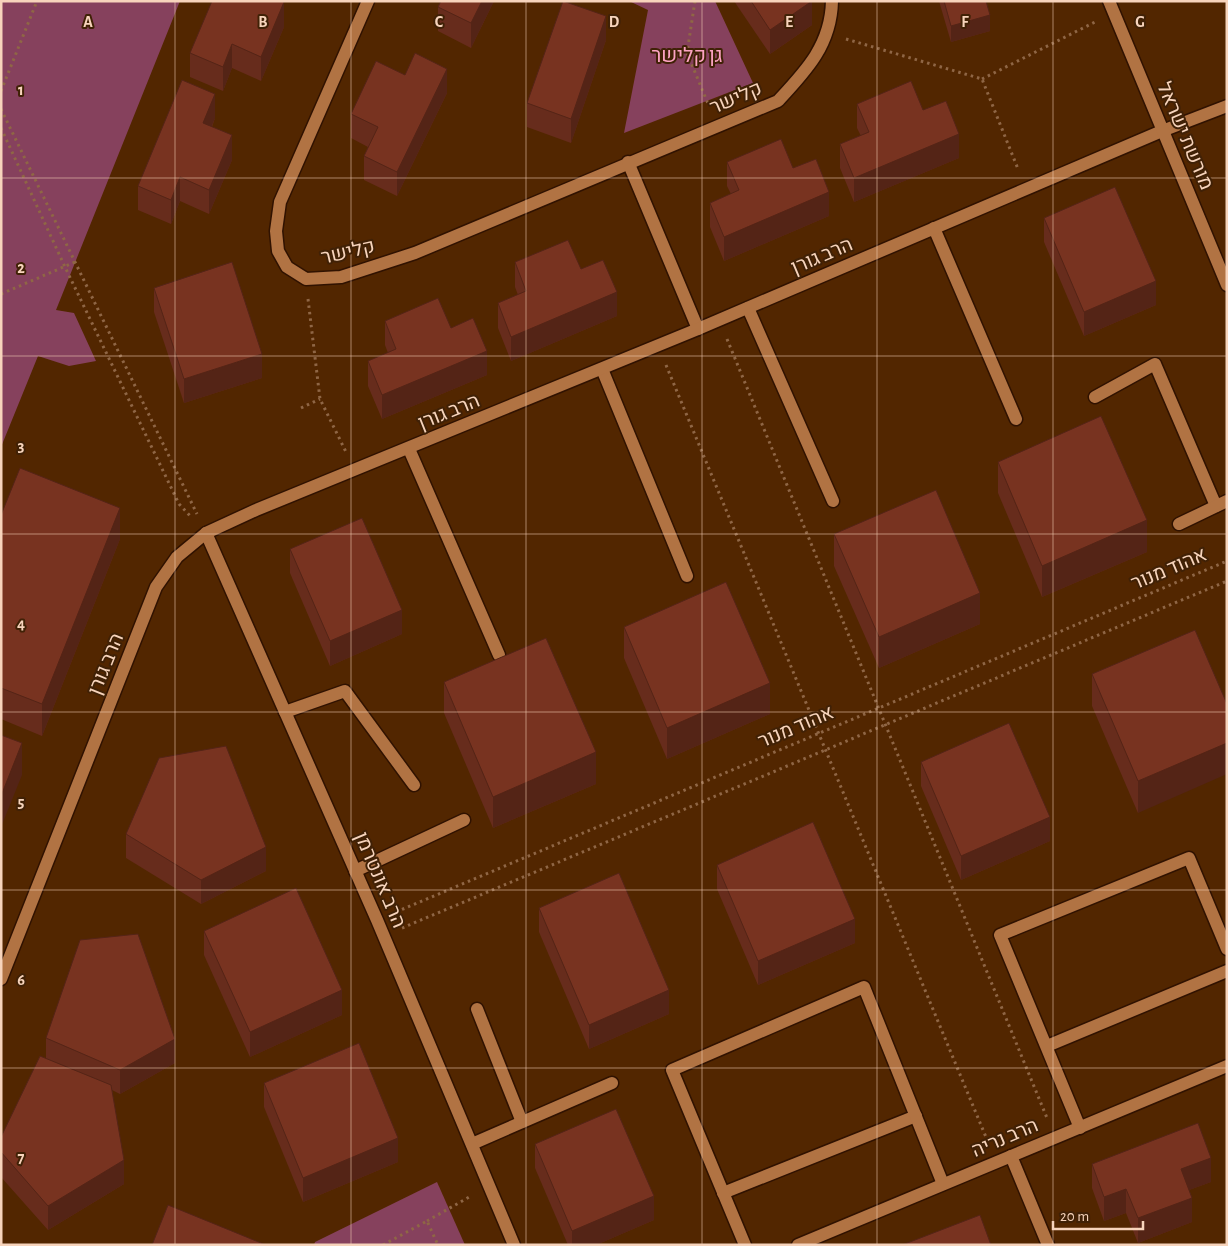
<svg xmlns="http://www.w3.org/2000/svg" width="1228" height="1246" viewBox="0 0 1228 1246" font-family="'Alegreya Sans',Heebo,sans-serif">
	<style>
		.green { fill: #86415d }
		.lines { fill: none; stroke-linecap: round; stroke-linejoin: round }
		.lane-casing { stroke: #301200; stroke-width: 15 }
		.street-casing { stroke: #301200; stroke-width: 15 }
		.secondary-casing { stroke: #301200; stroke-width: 15 }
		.path { stroke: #8f6645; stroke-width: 3; stroke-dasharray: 2.5 4; stroke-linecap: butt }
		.lane { stroke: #b17343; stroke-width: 12 }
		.street { stroke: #b17343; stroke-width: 12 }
		.secondary { stroke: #b17343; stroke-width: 12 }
		.wall { fill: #672c1c }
		.shaded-wall { fill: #542416 }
		.building { fill: #783320; stroke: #542416 }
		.grid { fill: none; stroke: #f7d4bc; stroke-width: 1; stroke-opacity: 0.55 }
		.labels { text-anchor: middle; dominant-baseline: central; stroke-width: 4; stroke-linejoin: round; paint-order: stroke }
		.park-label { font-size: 20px; fill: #fca3c3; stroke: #402106 }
		.street-label { font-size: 20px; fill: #f7d4bc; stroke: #402106 }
		.grid-label { font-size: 16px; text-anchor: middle; font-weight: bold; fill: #f7d4bc; stroke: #402106; stroke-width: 4; stroke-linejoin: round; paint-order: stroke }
	</style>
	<rect width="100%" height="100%" fill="#522600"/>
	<g class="green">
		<polygon points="1,1 180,1 56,310 74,313 96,361 69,366 38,356 1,447"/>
		<polygon points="629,1 715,1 753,83 624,133 648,10"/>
		<polygon points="437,1182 465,1245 314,1245 315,1242"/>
	</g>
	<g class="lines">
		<g class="lane-casing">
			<g id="lane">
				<polyline points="934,228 1016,419"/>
				<polyline points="748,308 833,501"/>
				<polyline points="602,369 687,576"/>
				<polyline points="1095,397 1155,364 1216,506"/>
				<polyline points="409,449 499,655"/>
				<polyline points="1179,524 1227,501"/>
				<polyline points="285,712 345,691 414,785"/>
				<polyline points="355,871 464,820"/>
				<polyline points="477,1009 522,1122"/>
				<polyline points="1047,1046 1227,971"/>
				<polyline points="1080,1128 1000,935 1189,858 1227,949"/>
				<polyline points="472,1144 612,1083"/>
				<polyline points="723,1193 916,1116"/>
				<polyline points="745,1245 672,1070 864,987 943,1184"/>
			</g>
		</g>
		<g class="street-casing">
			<g id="street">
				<path d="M368,1l-88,201 -4,29 2,20 9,16 19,12 35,-2 74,-24 363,-152c28,-30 53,-56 54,-100"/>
				<polyline points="628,162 698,329"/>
				<polyline points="206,533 377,920 514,1245"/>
				<polyline points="1,979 156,587 177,557 206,533 256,510 698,329 1162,131 1227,106"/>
				<polyline points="1011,1156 1048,1245"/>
				<polyline points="798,1245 1227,1066"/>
			</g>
		</g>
		<g class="secondary-casing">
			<polyline id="secondary" points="1109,1 1227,285"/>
		</g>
		<g class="path">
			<polyline points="695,1 687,53 709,106"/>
			<polyline points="846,39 982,79 1018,169"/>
			<polyline points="982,79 1095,22"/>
			<polyline points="1,91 37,1"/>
			<polyline points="1,109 197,514"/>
			<polyline points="1,128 65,267 179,504 192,518"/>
			<polyline points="1,294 75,262"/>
			<polyline points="308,299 320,399 346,452"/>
			<polyline points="727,339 1047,1118"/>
			<polyline points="666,365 988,1142"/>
			<polyline points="301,408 320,399"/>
			<polyline points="396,912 1227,561"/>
			<polyline points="402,928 1227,581"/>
			<polyline points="427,1221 471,1196"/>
			<polyline points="383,1245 427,1221 438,1245"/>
		</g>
		<use href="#lane" class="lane"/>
		<use href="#street" class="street"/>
		<use href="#secondary" class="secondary"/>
	</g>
	<g class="wall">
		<polygon points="441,1 494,1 471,48 438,31 438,7"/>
		<polygon points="734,1 812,1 812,25 770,54"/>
		<polygon points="939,1 986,1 990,31 951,42"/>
		<polygon points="284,27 261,81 232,68 223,91 190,77 190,53"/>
		<polygon points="606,40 571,143 527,127 527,103"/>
		<polygon points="405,75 447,93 397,196 364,180 364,156 368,147 351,138 351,114"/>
		<polygon points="857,104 923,110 959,158 854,202 840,168 840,144 861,136 857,128"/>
		<polygon points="215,118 212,127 232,160 209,214 180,201 171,224 138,210 138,186"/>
		<polygon points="727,162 793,168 829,216 724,261 710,227 710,203 731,194 727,186"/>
		<polygon points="1044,218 1156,305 1084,336 1044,242"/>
		<polygon points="515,262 581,269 617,316 511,361 498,328 498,303 518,295 515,287"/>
		<polygon points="154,288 262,378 184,403 154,312"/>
		<polygon points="385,321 451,328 487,375 382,419 368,386 368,361 388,353 385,345"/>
		<polygon points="998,462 1147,552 1042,597 998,493"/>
		<polygon points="1,515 120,539 42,736 1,719"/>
		<polygon points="834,534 980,624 879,668 834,566"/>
		<polygon points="290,549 402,634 330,666 290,573"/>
		<polygon points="624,627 770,714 667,759 624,658"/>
		<polygon points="1092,674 1227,704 1138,813 1092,706"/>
		<polygon points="444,682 596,784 493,828 444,713"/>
		<polygon points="921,762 1050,841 961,880 921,786"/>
		<polygon points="126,834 266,871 201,904 126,858"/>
		<polygon points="717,865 855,943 758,985 717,889"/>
		<polygon points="539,908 669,1014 589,1049 539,932"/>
		<polygon points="204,931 342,1015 250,1057 204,955"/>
		<polygon points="46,1038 175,1063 120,1094 112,1090 124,1184 48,1230 1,1177 1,1137 46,1059"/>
		<polygon points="264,1083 398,1162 303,1202 264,1107"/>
		<polygon points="535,1144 654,1220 596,1245 568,1245 535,1168"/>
		<polygon points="1092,1164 1211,1182 1189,1190 1192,1222 1138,1243 1126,1213 1104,1221 1092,1188"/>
	</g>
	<g class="shaded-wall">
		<polygon points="482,1 494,1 471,48 471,23"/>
		<polygon points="812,1 812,25 770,54 770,30"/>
		<polygon points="284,2 284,27 261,81 261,57"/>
		<polygon points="990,15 990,31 951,42 951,26"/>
		<polygon points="606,16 606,40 571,143 571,119"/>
		<polygon points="232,44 232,68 223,91 223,67"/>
		<polygon points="447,69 447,93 397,196 397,172"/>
		<polygon points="215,94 215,118 203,148 203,123"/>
		<polygon points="959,134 959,158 854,202 854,178"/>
		<polygon points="232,135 232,160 209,214 209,190"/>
		<polygon points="180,177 180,201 171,224 171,200"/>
		<polygon points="829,192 829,216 724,261 724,237"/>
		<polygon points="1156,281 1156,305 1084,336 1084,312"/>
		<polygon points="617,292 617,316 511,361 511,337"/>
		<polygon points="487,351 487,375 382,419 382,395"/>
		<polygon points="262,354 262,378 184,403 184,379"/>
		<polygon points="120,508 120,539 42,736 42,704"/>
		<polygon points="1147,520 1147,552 1042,597 1042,566"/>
		<polygon points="980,593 980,624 879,668 879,637"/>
		<polygon points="402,610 402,634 330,666 330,641"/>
		<polygon points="770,683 770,714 667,759 667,728"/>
		<polygon points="22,743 22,775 1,827 1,796"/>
		<polygon points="1227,743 1227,774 1138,813 1138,781"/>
		<polygon points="596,752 596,784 493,828 493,797"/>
		<polygon points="1050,817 1050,841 961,880 961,856"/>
		<polygon points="266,847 266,871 201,904 201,880"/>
		<polygon points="855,919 855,943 758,985 758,961"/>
		<polygon points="342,990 342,1015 250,1057 250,1032"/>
		<polygon points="669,990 669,1014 589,1049 589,1025"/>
		<polygon points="175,1039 175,1063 120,1094 120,1070"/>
		<polygon points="398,1138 398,1162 303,1202 303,1178"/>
		<polygon points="1211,1158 1211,1182 1181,1193 1181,1169"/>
		<polygon points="124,1160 124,1184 48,1230 48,1206"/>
		<polygon points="1126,1189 1126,1213 1104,1221 1104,1197"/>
		<polygon points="654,1196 654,1220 596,1245 572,1245 572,1231"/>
		<polygon points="1192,1198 1192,1222 1138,1243 1138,1218"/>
	</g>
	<g class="building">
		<polygon points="212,1 281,1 284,2 261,57 232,44 223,67 190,53"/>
		<polygon points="441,1 482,1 471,23 438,7"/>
		<polygon points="563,1 606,16 571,119 527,103"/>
		<polygon points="751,1 812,1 770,30"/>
		<polygon points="944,1 986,1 990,15 951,26"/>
		<polygon points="415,53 447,69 397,172 364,156 378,127 351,114 376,61 405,75"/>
		<polygon points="182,80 215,94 203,123 232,135 209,190 180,177 171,200 138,186"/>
		<polygon points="911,81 923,110 946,101 959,134 854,178 840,144 869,132 857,104"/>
		<polygon points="781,139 793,168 816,159 829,192 724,237 710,203 739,190 727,162"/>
		<polygon points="1115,187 1156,281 1084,312 1044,218"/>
		<polygon points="568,240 581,269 603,260 617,292 511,337 498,303 526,291 515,262"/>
		<polygon points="232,262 262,354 184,379 154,288"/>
		<polygon points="438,298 451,328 473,318 487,351 382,395 368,361 396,349 385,321"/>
		<polygon points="1101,416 1147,520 1042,566 998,462"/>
		<polygon points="20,468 120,508 42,704 1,688 1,515"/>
		<polygon points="936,490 980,593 879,637 834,534"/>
		<polygon points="362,518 402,610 330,641 290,549"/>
		<polygon points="726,582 770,683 667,728 624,627"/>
		<polygon points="1195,630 1227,704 1227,743 1138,781 1092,674"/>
		<polygon points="546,638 596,752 493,797 444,682"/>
		<polygon points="1009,723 1050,817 961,856 921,762"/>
		<polygon points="1,735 22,743 1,796"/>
		<polygon points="226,746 266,847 201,880 126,834 159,758"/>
		<polygon points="813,822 855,919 758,961 717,865"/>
		<polygon points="619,873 669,990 589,1025 539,908"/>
		<polygon points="296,888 342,990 250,1032 204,931"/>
		<polygon points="138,934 175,1039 120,1070 46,1038 80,940"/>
		<polygon points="359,1043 398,1138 303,1178 264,1083"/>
		<polygon points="40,1056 111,1085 124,1160 48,1206 1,1152 1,1137"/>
		<polygon points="616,1109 654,1196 572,1231 535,1144"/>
		<polygon points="1198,1123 1211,1158 1181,1169 1192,1198 1138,1218 1126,1189 1104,1197 1092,1164"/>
		<polygon points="168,1205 266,1245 152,1245"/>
		<polygon points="980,1215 991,1245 902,1245"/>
	</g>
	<path class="grid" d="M175,1v1244M351,1v1244M526,1v1244M702,1v1244M877,1v1244M1053,1v1244M1,178h1226M1,356h1226M1,534h1226M1,712h1226M1,890h1226M1,1068h1226"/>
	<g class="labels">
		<g class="park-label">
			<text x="687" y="56">גן קלישר</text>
		</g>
		<g class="street-label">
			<text transform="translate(736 98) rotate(-23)">קלישר</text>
			<text transform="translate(1185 136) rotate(67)">מורשת ישראל</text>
			<text transform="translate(348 252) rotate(-13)">קלישר</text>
			<text transform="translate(822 256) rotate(-23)">הרב גורן</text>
			<text transform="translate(449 412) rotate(-22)">הרב גורן</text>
			<text transform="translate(1169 569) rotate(-23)">אהוד מנור</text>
			<text transform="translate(106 664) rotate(-68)">הרב גורן</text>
			<text transform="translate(796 727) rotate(-23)">אהוד מנור</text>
			<text transform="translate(380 880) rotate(67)">הרב אונטרמן</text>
			<text transform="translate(1005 1138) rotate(-23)">הרב נריה</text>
		</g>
	</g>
	<g class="grid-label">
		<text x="88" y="27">A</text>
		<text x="263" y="27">B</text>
		<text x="439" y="27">C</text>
		<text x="614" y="27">D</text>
		<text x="789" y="27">E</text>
		<text x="965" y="27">F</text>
		<text x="1140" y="27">G</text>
		<text x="21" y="95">1</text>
		<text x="21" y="273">2</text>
		<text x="21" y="451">3</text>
		<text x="21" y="629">4</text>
		<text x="21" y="807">5</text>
		<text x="21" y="985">6</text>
		<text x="21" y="1163">7</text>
	</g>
	<rect width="1228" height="1246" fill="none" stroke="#f7d4bc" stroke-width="5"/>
	<path d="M1053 1221v8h90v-8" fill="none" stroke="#f7d4bc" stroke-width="2.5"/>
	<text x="1060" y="1221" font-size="15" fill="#f7d4bc" stroke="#402106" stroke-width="4" paint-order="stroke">20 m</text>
</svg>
